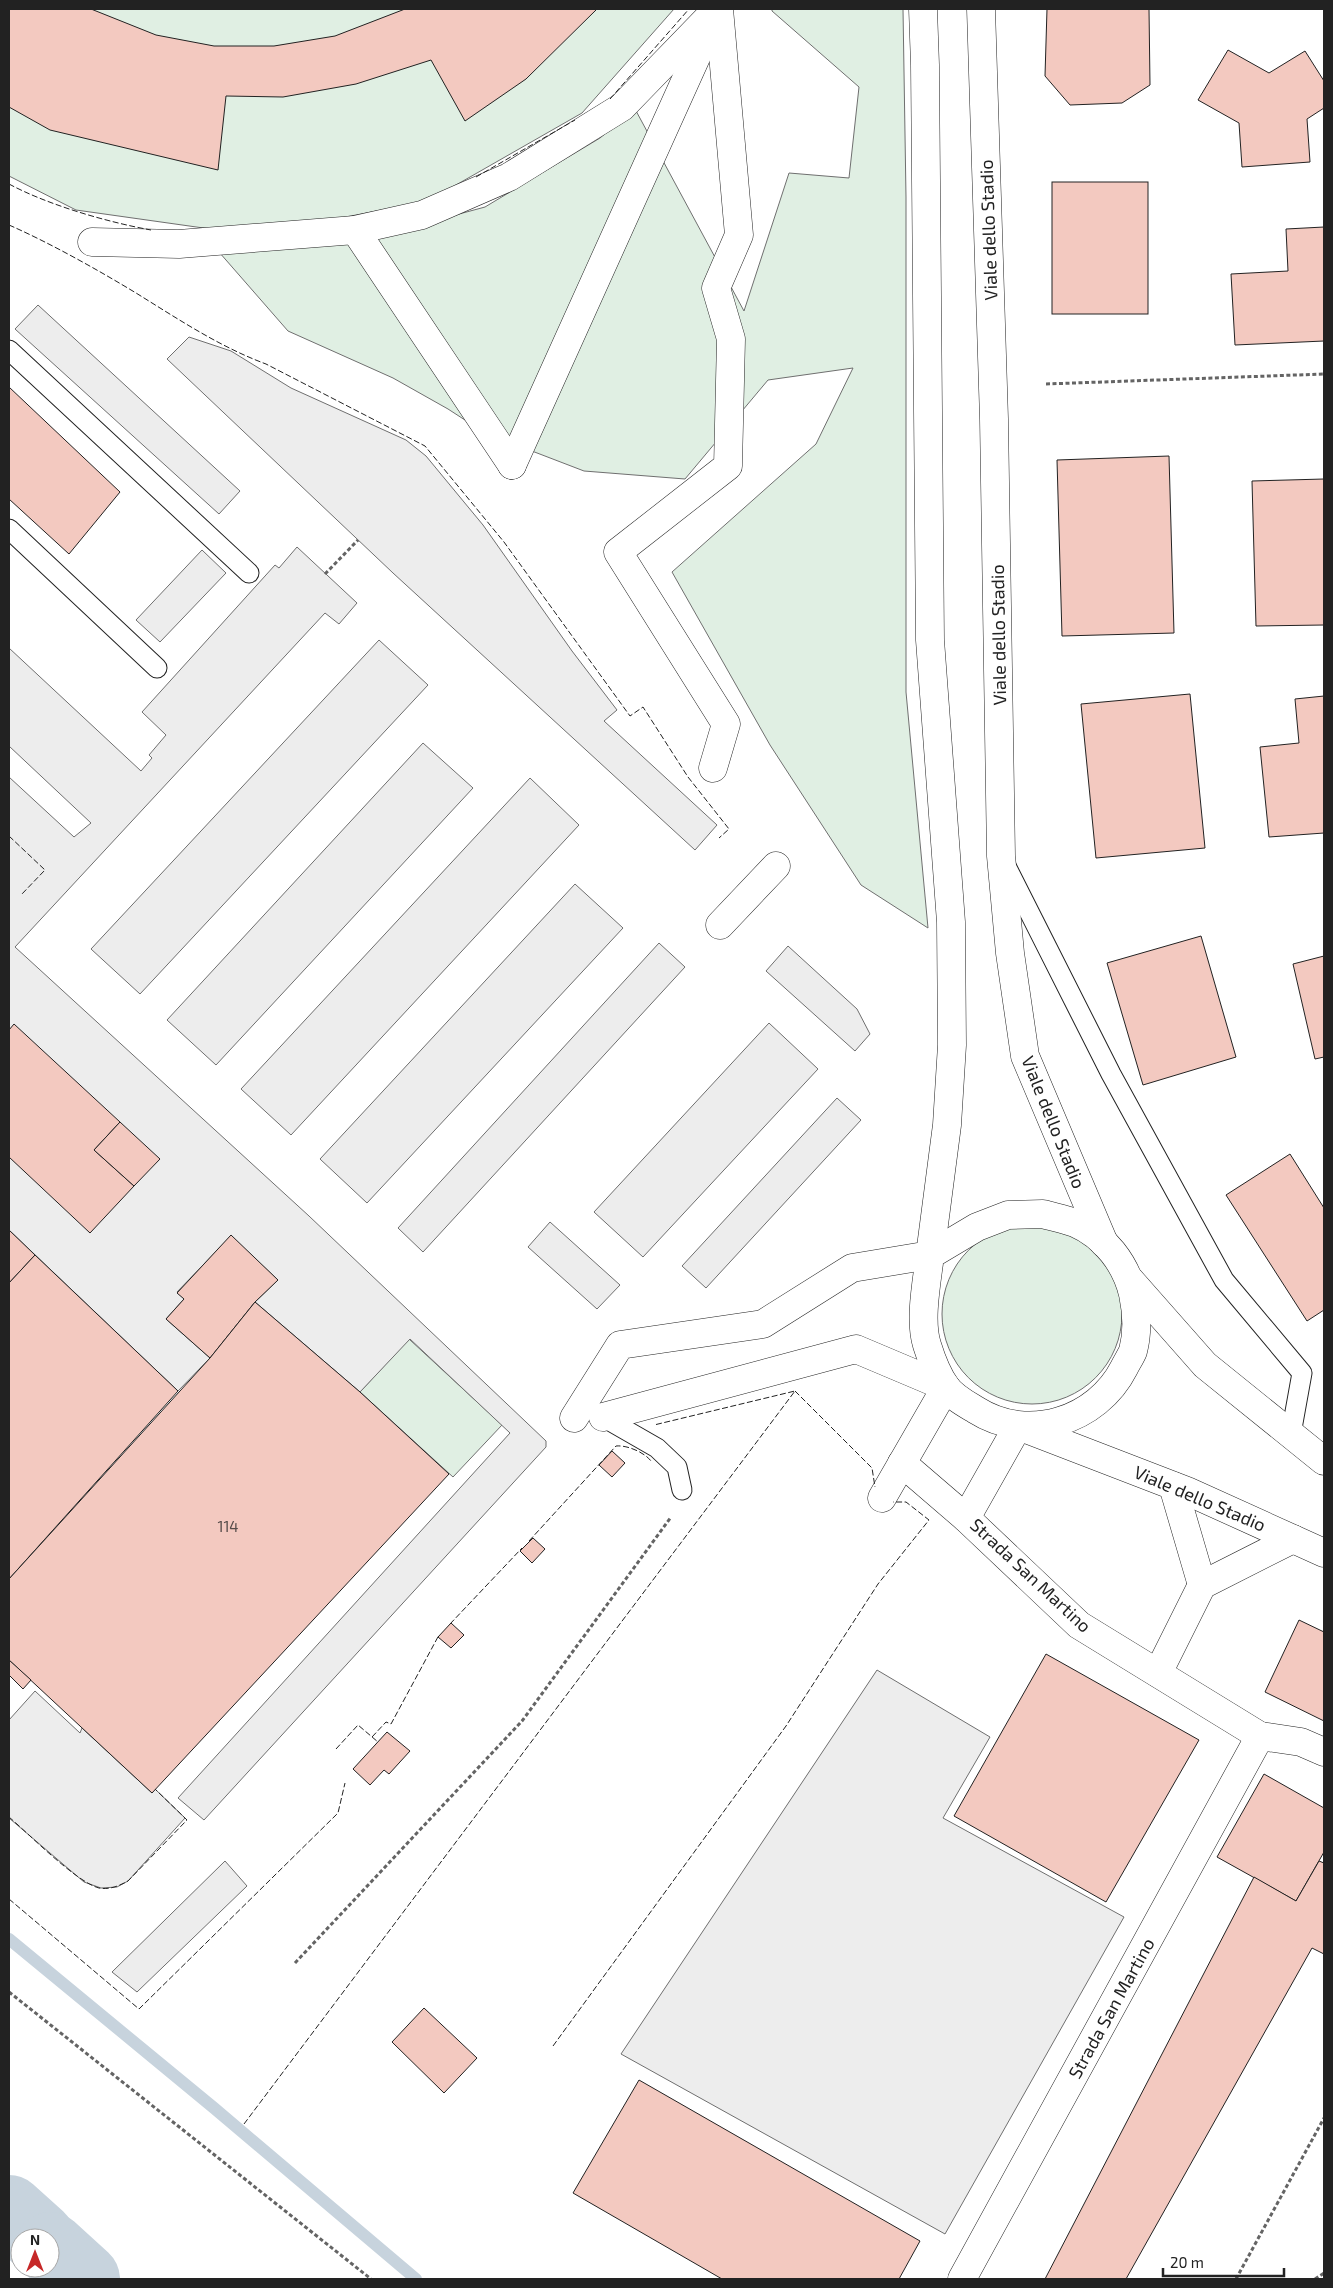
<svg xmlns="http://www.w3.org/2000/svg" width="1333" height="2288" viewBox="0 0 1333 2288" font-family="'Exo 2',sans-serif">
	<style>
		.green { fill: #e0efe3; stroke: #6f6f6f }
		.parking { fill: #ededed; stroke: #6f6f6f }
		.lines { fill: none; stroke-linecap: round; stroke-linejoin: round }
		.stream { stroke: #c7d3dd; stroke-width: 12 }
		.river { stroke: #c7d3dd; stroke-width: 72 }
		.building { fill: #f3c9c0; stroke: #222 }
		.lane-casing { stroke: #222; stroke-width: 21 }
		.street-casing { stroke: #222; stroke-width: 29 }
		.secondary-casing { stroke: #222; stroke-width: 29 }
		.path { stroke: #646464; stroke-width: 3; stroke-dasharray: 4 2.5; stroke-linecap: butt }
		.lane { stroke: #fff; stroke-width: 19 }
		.street { stroke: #fff; stroke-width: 28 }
		.secondary { stroke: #fff; stroke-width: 28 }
		.fence { stroke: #222; stroke-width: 1; stroke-dasharray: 6 2.5; stroke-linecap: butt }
		.labels { text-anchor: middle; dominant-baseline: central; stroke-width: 4; stroke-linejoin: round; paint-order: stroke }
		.number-label { font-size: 15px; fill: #564c4a }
		.street-label { font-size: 18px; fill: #222; stroke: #fff }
	</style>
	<rect width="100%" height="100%" fill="#fff"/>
	<g class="green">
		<polygon points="9,9 674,9 582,113 428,201 253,235 76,210 9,176"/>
		<polygon points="772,9 903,9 906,197 906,692 928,928 861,885 770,745 672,572 816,444 853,368 768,380 685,479 584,471 485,433 448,409 393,378 288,331 212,244 348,244 485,207 600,138 635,109 744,311 789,173 849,178 859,87 772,11"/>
		<circle cx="1032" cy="1314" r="90"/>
		<polygon points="409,1339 502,1425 453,1477 360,1392"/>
	</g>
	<g class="parking">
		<polygon points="38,305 240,491 219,514 15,329"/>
		<polygon points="189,337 231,351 291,388 406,440 426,456 483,525 572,651 617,710 604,721 717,825 695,850 393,573 167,359"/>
		<polygon points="297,547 357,603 339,624 325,613 15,947 309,1216 546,1441 546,1447 204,1820 178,1798 510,1433 410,1339 360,1392 255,1302 278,1280 231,1236 177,1292 184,1299 166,1319 210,1358 178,1391 9,1230 9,777 74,837 91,823 9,746 9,648 141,771 152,758 149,755 166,735 142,712 275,565 279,568"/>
		<polygon points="202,550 226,573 160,642 136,620"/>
		<polygon points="379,640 428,685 140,994 91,949"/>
		<polygon points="423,743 473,788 216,1065 167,1020"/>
		<polygon points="530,778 579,825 291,1135 241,1089"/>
		<polygon points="575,884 623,928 367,1203 320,1159"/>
		<polygon points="659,943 685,967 423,1252 398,1228"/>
		<polygon points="788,946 857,1009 870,1034 855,1051 766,971"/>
		<polygon points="769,1023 818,1069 643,1257 594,1212"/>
		<polygon points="837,1098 861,1120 706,1288 682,1266"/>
		<polygon points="550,1222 620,1285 597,1309 528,1247"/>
		<polygon points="877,1670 990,1737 943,1818 1124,1917 945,2234 621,2054"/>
		<polygon points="35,1691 80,1733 82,1728 152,1793 155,1789 185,1818 128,1881 117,1887 101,1888 84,1882 9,1818 9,1720"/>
		<polygon points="225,1861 247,1886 137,1992 112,1972"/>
	</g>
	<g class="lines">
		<polyline class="stream" points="9,1939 214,2108 416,2279"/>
		<g class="river">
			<polyline points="9,2211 39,2238"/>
			<polyline points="50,2248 84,2279"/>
		</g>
	</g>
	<g class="building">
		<polygon points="9,9 91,9 156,35 214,46 274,46 335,36 405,9 597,9 526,79 465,121 431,60 356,84 283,97 226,96 218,170 50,130 9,107"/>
		<polygon points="1047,9 1149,9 1150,85 1122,103 1070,105 1045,76"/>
		<polygon points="1228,50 1269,73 1305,51 1324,81 1324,108 1307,119 1310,162 1242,167 1239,123 1198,100"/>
		<rect x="1052" y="182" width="96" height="132"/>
		<polygon points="1324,227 1324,341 1235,345 1231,274 1288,271 1286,229"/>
		<polygon points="9,387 120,492 69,554 9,499"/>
		<polygon points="1169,456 1174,633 1062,636 1057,460"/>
		<polygon points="1324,479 1324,625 1256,626 1252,481"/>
		<polygon points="1190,694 1205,848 1096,858 1081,704"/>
		<polygon points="1324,696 1324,833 1269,837 1260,747 1299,743 1295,699"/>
		<polygon points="1201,936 1236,1057 1143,1085 1107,963"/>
		<polygon points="1324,956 1324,1057 1315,1059 1293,964"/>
		<polygon points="14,1024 120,1122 94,1150 134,1186 90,1233 9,1157 9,1030"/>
		<polygon points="120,1122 160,1159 134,1186 94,1150"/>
		<polygon points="1290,1154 1324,1208 1324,1310 1307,1321 1226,1195"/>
		<polygon points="9,1230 35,1255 9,1283"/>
		<polygon points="231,1235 278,1280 255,1302 210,1358 166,1319 184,1299 177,1293"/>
		<polygon points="35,1255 178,1391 9,1579 9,1283"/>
		<polygon points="255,1302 360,1392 449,1474 152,1793 9,1660 9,1579 210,1358"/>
		<polygon points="612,1451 625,1463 612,1477 599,1465"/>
		<polygon points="533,1538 545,1549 532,1563 520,1551"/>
		<polygon points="1299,1620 1324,1632 1324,1721 1265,1692"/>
		<polygon points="451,1623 464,1635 451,1648 438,1637"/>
		<polygon points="1046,1654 1199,1740 1106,1902 954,1816"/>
		<polygon points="9,1660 31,1680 23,1689 9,1675"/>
		<polygon points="387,1732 410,1751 389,1774 384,1770 370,1785 353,1769"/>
		<polygon points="1264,1774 1324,1808 1324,1852 1296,1901 1217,1857"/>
		<polygon points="1319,1861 1324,1863 1324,1954 1312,1948 1126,2279 1045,2279 1254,1877 1296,1901"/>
		<polygon points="424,2008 477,2058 444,2093 392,2042"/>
		<polygon points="639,2080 920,2241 899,2279 722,2279 573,2193"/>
	</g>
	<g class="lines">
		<g class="lane-casing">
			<g id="lane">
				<polyline points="9,350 249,573"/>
				<polyline points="9,529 157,668"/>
				<polyline points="1006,866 1111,1074 1224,1280 1302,1373 1291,1434"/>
				<polyline points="603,1417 657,1448 677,1467 682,1490"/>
			</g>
		</g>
		<g class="street-casing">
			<g id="street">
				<polyline points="355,230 512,465"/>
				<polyline points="92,242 179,244 355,230 422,215 509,177 622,107 717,9"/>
				<polyline points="512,465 711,24"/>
				<polyline points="713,768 726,724 618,552 728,466 731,339 716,288 739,235 719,9"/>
				<polyline points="720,925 776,866"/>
				<polyline points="603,1417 856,1349 946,1387 882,1498"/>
				<polyline points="574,1418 620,1345 763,1324 852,1268 930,1255"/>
				<polyline points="1018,1426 966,1518 1079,1625 1260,1736"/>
				<polyline points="902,1463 966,1518"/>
				<polyline points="1173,1486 1202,1585"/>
				<polyline points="1158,1673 1202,1585 1293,1539"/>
				<polyline points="962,2279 1260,1736 1301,1742 1324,1752"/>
			</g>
		</g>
		<g class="secondary-casing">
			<g id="secondary">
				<polyline points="923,9 925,65 930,640 951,922 952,1045 947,1125 930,1255"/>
				<polyline points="981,9 994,419 1001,856 1010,953 1025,1056 1104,1243"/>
				<path d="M1043,1214c10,3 22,5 32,9 30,13 51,41 58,71 4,19 5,38 0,57 -2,5 -6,11 -9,17 -27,53 -96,75 -148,42 -10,-6 -23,-13 -30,-23 -8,-11 -15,-29 -19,-42 -8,-25 0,-64 3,-90l47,-28 31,-12z"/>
				<polyline points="1130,1280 1205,1365 1324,1461"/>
				<polyline points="1026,1429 1187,1491 1324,1553"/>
			</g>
		</g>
		<g class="path">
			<polyline points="1046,384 1324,374"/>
			<polyline points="325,574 358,540"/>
			<polyline points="295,1963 522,1721 671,1517"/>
			<polyline points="9,1992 371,2279"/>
			<polyline points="1236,2279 1324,2118"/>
			<polyline points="1315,2279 1324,2273"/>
		</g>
		<use href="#lane" class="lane"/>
		<use href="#street" class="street"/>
		<use href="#secondary" class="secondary"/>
		<g class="fence">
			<polyline points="610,99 689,9"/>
			<polyline points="476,177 575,120"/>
			<path d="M9,184c39,21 98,38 142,46"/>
			<path d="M9,225c41,18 89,45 127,68 42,26 84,54 130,71l159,82 79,96 126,174 13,-9 45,70 41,52 -10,9"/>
			<polyline points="9,836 45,870 21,895"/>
			<polyline points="795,1391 872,1468 875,1487"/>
			<path d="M529,1541l87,-95c11,-1 28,6 35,15"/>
			<polyline points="450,1624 522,1548"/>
			<polyline points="372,1737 386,1722 391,1724 439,1635"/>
			<polyline points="336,1749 358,1725 378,1742"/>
			<path d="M9,1817c20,17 67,65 90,71 10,2 20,-2 29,-7l59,-61 -32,-31"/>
			<polyline points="9,1899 139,2009 338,1813 345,1783"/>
			<polyline points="553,2046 786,1726 878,1584 929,1520 906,1502 893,1502"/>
			<polyline points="244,2124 795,1391 654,1425"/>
		</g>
	</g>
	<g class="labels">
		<g class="number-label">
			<text x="228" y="1526">114</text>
		</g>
		<g class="street-label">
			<text transform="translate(988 230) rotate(-92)">Viale dello Stadio</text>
			<text transform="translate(998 635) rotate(-91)">Viale dello Stadio</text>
			<text transform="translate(1054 1122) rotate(68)">Viale dello Stadio</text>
			<text transform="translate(1200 1498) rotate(23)">Viale dello Stadio</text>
			<text transform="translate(1031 1575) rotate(43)">Strada San Martino</text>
			<text transform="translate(1111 2008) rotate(-61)">Strada San Martino</text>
		</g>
	</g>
	<rect width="1333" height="2288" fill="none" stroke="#222222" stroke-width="20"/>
	<g transform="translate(35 2253)"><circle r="24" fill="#ffffff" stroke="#a7a7a7"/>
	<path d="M0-4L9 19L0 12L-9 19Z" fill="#c62828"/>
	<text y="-8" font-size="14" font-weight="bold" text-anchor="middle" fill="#222222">N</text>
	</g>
	<path d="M1163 2268v8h121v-8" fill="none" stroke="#222222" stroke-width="2.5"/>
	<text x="1170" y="2268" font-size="15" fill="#222222" stroke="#ffffff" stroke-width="4" paint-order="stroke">20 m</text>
</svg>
